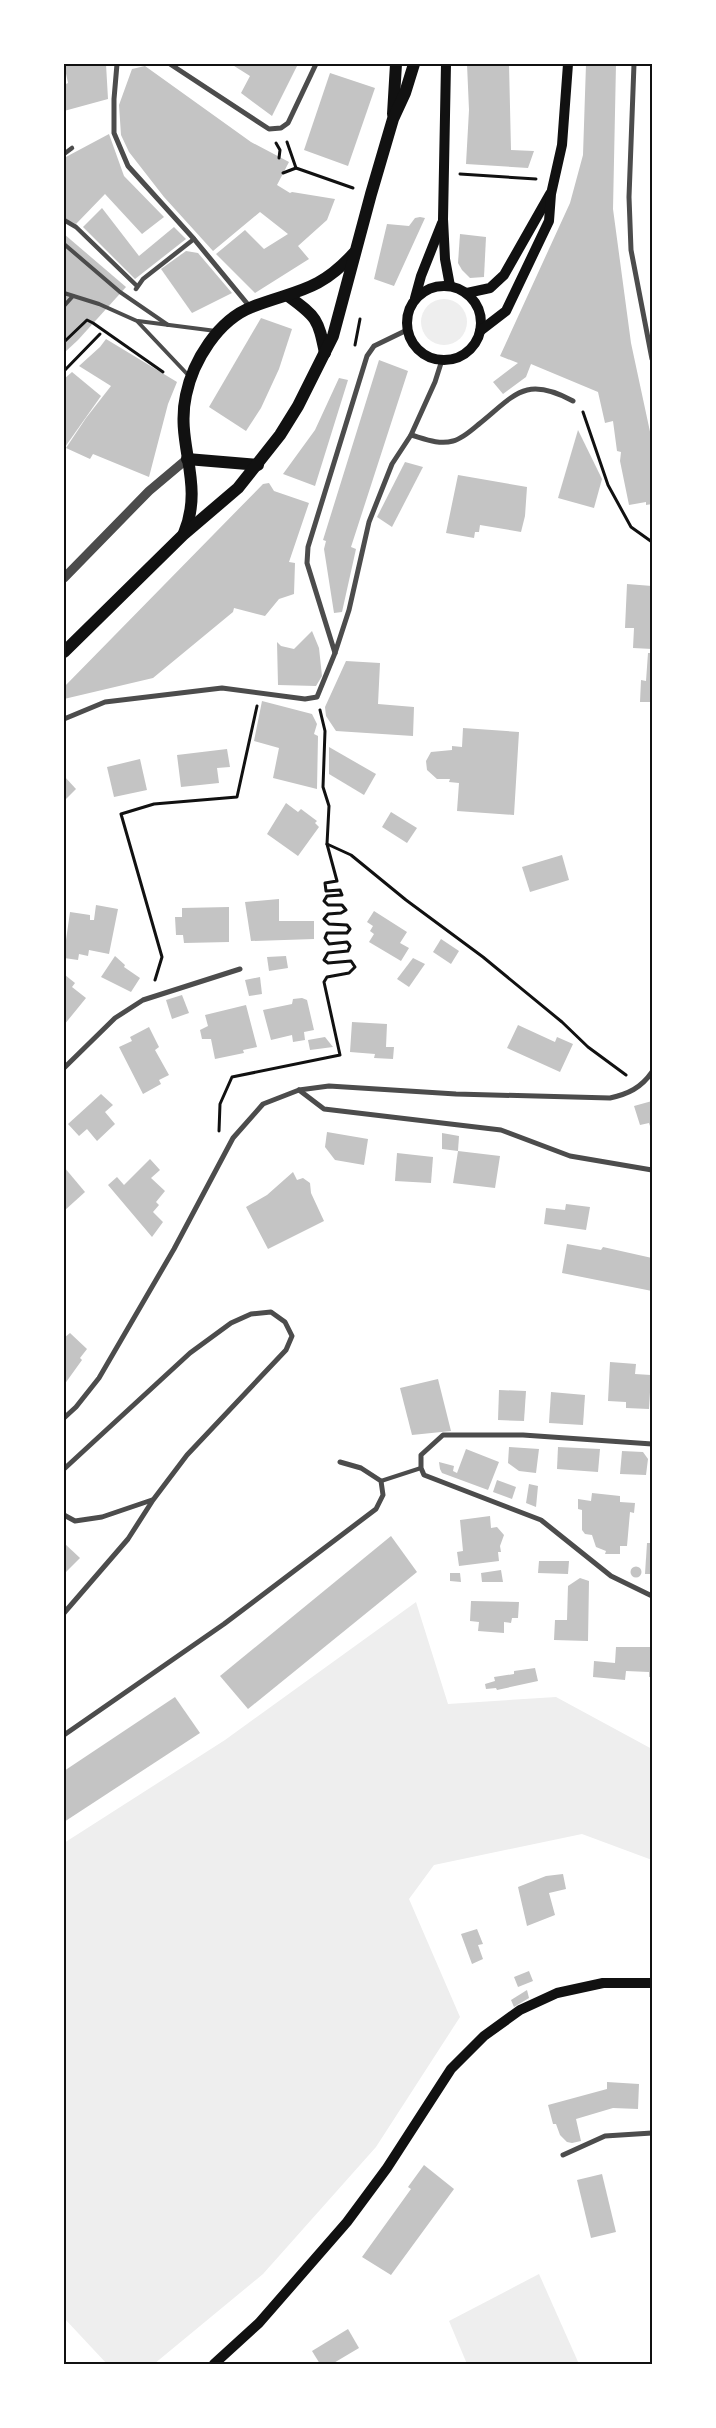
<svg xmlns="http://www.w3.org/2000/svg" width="716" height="2428" viewBox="0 0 716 2428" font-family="'DejaVu Sans',sans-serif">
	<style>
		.green { fill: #eee }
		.building { fill: #c4c4c4 }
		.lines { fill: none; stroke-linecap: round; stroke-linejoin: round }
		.path { stroke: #111; stroke-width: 3 }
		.service { stroke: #4c4c4c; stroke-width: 4 }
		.pedestrian { stroke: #4c4c4c; stroke-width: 4.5 }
		.minor { stroke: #4c4c4c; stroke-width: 5 }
		.tertiary { stroke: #4c4c4c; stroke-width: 9 }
		.secondary { stroke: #111; stroke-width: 10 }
		.primary { stroke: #111; stroke-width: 12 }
		.neatline { fill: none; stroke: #111; stroke-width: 2 }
	</style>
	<rect width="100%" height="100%" fill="#fff"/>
	<g class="green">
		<circle cx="444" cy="322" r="23"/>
		<polygon points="416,1602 448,1704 556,1697 652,1749 652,1860 582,1834 434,1865 409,1899 460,2017 376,2147 263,2274 154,2364 107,2364 64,2318 64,1843 225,1740"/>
		<polygon points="539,2274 579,2364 467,2364 449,2321"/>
	</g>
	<g class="building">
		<polygon points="64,64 106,64 108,99 64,111 64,85 68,83"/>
		<polygon points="231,64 298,64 272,116 241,93 250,76"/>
		<polygon points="467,64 509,64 511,150 534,151 528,168 466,164 469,110"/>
		<polygon points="586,64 616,64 613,209 631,343 652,441 652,504 646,505 646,502 629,505 620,461 621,452 617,451 613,421 605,423 598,392 531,364 526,377 503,394 493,382 518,363 500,356 570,203 583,155"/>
		<polygon points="145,66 251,142 289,162 277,185 290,193 292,192 335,199 327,220 298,246 309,259 255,293 216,254 245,230 264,249 288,234 260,212 213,251 164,197 129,152 121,135 119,105 132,69"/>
		<polygon points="330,73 375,88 348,166 304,150"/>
		<polygon points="109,134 124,176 164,217 142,234 105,194 76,224 64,218 64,158"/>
		<polygon points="102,208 139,256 174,227 186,239 135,279 83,227"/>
		<polygon points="420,217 425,218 394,286 374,279 387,224 409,226 415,218"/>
		<polygon points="64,234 126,287 78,340 64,353"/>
		<polygon points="460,234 486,237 484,277 470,278 462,270 458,263"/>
		<polygon points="186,251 198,253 232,293 192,313 161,269"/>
		<polygon points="261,318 292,329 279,369 261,408 246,431 209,407"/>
		<polygon points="106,339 177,382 168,404 149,477 93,454 90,459 66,448 86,418 111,386 79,366 100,347"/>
		<polygon points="379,360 408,371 351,547 356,549 342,612 334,613 324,549 326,541 323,540"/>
		<polygon points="72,372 101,396 65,447 64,379"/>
		<polygon points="339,378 348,380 315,486 283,474 315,430"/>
		<polygon points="578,430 602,479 594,508 558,498"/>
		<polygon points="405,462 423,467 392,527 377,517"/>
		<polygon points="458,475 527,487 525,516 521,532 480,525 479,532 475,532 474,538 446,533"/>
		<polygon points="269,483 274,491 309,503 289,562 295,563 294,594 279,599 265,616 234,608 233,612 153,678 64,699 64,687 263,484"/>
		<polygon points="627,584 652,586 652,649 633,648 634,628 625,628"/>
		<polygon points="312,631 319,648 322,676 316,686 278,685 277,642 281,646 294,649"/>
		<polygon points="648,653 652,653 652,702 640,702 641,680 646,681"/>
		<polygon points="346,661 380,663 378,704 414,707 413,736 336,731 326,716 325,707"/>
		<polygon points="262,701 312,714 317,724 314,734 318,736 317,789 273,778 279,748 254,741"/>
		<polygon points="463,728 519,732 514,815 457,811 459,783 449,782 450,779 437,779 427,770 426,761 431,752 452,750 452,746 462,747"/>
		<polygon points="329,747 376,774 364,795 329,774"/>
		<polygon points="227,749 230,767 217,768 219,783 181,787 177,755"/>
		<polygon points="140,759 147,790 114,797 107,767"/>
		<polygon points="64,776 76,789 64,801"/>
		<polygon points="286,803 298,812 301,809 317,821 315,823 319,827 298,856 267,834"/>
		<polygon points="391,812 417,828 407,843 382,827"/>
		<polygon points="562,855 569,880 530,892 522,867"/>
		<polygon points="279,899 279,921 314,921 314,939 251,941 245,902"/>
		<polygon points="96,905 118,909 109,954 89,950 88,956 79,954 78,960 64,958 64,940 66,940 70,912 90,915 90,920 94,920"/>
		<polygon points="229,907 229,942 184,943 183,935 176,935 175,917 182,917 182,908"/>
		<polygon points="374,911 407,932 400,943 409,948 401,961 369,942 374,934 370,931 373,926 367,922"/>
		<polygon points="441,939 459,951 451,964 433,952"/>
		<polygon points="115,956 125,965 124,967 140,978 131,992 101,977"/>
		<polygon points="286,956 288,968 269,971 267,957"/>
		<polygon points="413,958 425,964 409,987 397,979"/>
		<polygon points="65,975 75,983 72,987 86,998 64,1025"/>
		<polygon points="260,977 262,994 249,996 245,980"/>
		<polygon points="182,995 189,1013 172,1019 166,1000"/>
		<polygon points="302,998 307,1000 314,1030 304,1032 305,1040 293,1042 292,1035 271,1040 263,1010 292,1004 293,999"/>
		<polygon points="246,1005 257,1047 243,1050 244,1053 215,1059 211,1039 202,1039 200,1030 208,1026 205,1015"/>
		<polygon points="352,1022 387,1024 386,1047 394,1047 393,1059 374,1058 375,1054 350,1052"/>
		<polygon points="518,1025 555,1042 557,1037 573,1044 560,1072 507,1048"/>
		<polygon points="149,1027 159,1047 155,1050 169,1075 159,1080 161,1084 143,1094 119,1047 132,1041 130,1037"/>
		<polygon points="325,1037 333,1047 310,1050 308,1040"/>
		<polygon points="101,1094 113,1105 105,1112 115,1124 97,1141 87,1129 79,1136 68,1124"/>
		<polygon points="652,1101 652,1132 649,1123 640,1125 634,1106"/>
		<polygon points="327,1132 368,1139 364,1165 335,1160 325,1147"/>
		<polygon points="442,1133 459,1136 458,1151 442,1149"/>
		<polygon points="458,1151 500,1156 495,1188 453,1183"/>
		<polygon points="397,1153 433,1157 431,1183 395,1181"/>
		<polygon points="150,1159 160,1170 151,1178 165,1191 156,1202 159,1205 153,1212 163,1222 152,1237 108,1185 117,1177 124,1185"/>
		<polygon points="64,1167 85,1192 64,1211"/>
		<polygon points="293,1172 297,1180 303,1178 310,1183 311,1193 324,1221 268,1249 246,1207 267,1195"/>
		<polygon points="566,1204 590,1207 586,1230 544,1224 546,1208 565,1210"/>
		<polygon points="567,1244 601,1250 603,1247 652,1258 652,1291 562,1273"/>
		<polygon points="70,1333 87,1349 80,1358 82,1360 64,1385 64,1338"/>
		<polygon points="610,1362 636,1364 635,1374 651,1375 649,1409 626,1408 626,1402 608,1401"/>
		<polygon points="438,1379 451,1431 412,1435 400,1388"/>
		<polygon points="499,1390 526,1391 524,1421 498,1420"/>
		<polygon points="551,1392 585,1395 583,1425 549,1423"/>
		<polygon points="509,1447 539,1449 536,1473 519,1471 508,1463"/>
		<polygon points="558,1447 600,1449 598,1472 557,1469"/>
		<polygon points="466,1449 499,1462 488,1490 442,1473 440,1469 439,1462 454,1466 453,1471 457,1473"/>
		<polygon points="622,1451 643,1452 648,1459 646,1475 620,1474"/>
		<polygon points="497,1480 516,1487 512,1499 493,1492"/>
		<polygon points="529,1484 538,1486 536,1507 526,1503"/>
		<polygon points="592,1493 620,1496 620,1502 635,1503 634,1513 630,1512 627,1546 620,1546 620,1554 605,1554 606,1551 596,1547 592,1535 585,1534 582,1530 582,1510 578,1509 578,1499 591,1501"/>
		<polygon points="490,1516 491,1528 497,1527 504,1535 500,1546 501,1552 498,1552 499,1561 459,1566 457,1552 463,1551 460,1520"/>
		<polygon points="391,1536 417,1572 248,1709 220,1676"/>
		<polygon points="64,1543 80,1558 64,1574"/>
		<polygon points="647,1543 652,1543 652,1574 645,1574"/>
		<polygon points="539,1561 569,1561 568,1574 538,1573"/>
		<circle cx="636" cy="1572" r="5.5"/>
		<polygon points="501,1570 503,1582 482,1582 481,1573"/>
		<polygon points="450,1573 460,1573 461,1582 450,1581"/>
		<polygon points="580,1578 589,1581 588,1641 554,1640 555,1620 567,1620 568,1586"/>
		<polygon points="471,1601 519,1602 518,1618 512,1618 511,1623 504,1622 504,1633 478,1631 479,1622 470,1621"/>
		<polygon points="616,1647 652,1647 652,1677 649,1677 649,1672 626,1671 625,1680 593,1677 594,1661 615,1663"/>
		<polygon points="535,1668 538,1681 497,1690 496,1688 486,1689 485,1684 495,1681 494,1677 514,1674 514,1671"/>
		<polygon points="175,1697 200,1733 64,1822 64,1771"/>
		<polygon points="563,1874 566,1889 549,1893 555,1915 527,1926 518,1887 546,1876"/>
		<polygon points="477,1929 483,1944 478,1945 483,1959 472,1964 461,1934"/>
		<polygon points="529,1971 533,1981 518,1987 514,1977"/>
		<polygon points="527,1990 529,1998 514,2007 511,2000"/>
		<polygon points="607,2082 639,2084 638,2109 613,2108 576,2119 581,2141 572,2143 567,2142 560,2135 556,2124 553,2124 548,2105 607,2089"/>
		<polygon points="424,2165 454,2189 391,2275 362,2257 411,2189 408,2187"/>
		<polygon points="602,2174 616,2232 591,2238 577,2180"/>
		<polygon points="348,2329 359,2348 332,2364 320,2364 312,2351"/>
	</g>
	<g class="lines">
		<g class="path">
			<polyline points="287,142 296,168 353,188"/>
			<polyline points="276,143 280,150 279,158"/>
			<polyline points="283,173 296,168"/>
			<polyline points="460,174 536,179"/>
			<polyline points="64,342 87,320 93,323 163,372"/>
			<polyline points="355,345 360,319"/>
			<polyline points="64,371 100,334"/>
			<polyline points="583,412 608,485 631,527 652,542"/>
			<polyline points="327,844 351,855 406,900 483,957 562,1022 588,1047 626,1075"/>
			<polyline points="155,980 162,957 121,814 154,804 237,797 257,706"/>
			<polyline points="219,1131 220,1104 232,1077 340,1055 324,982 327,977 349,973 355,967 351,961 328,963 324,960 328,953 348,951 350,946 347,942 329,944 325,938 327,933 347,933 350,929 347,925 329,924 324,919 328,914 341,913 346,910 342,905 328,905 324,901 327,896 342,895 340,890 326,891 325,883 337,881 327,844 329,806 323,787 325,731 320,710"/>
		</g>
		<g class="service">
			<polyline points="64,244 120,292 168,325"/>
			<polyline points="64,293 99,304 137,321 189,376"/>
			<polyline points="64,306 73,296"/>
			<polyline points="138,321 216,331"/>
			<polyline points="381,1481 421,1468"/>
		</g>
		<g class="pedestrian">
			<polyline points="64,154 72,148"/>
			<polyline points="64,220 76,227 137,286"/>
			<polyline points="136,289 143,279 194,239"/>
		</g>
		<g class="minor">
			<polyline points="117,64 114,99 114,133 128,166 194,239 250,307"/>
			<polyline points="170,64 269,129 281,128 288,123 316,64"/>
			<polyline points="634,64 629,197 631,250 652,359"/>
			<path d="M411,435c14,4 28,10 42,6 9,-2 19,-11 26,-17 36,-29 46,-49 94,-23"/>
			<polyline points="335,653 307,563 308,547 367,356 374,346 407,330"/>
			<polyline points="64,719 105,702 222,688 305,699 317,697 335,653 349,610 369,522 392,464 411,435 435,382 442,360"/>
			<polyline points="64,1068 115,1018 143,1000 240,969"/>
			<polyline points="299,1090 324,1109 501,1130 570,1156 652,1170"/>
			<path d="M64,1418l12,-11 23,-29 75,-129 59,-111 30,-34 36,-14 30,-4 127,8 154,4c18,-4 31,-10 42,-26"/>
			<polyline points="652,1444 523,1435 443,1435 421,1455 421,1468 424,1475 541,1520 611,1576 652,1596"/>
			<polyline points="64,1469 190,1353 231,1323 251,1314 271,1312 285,1322 292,1336 286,1350 187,1455 153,1500 128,1539 64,1613"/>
			<polyline points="64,1515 75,1521 102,1517 152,1500"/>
			<polyline points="64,1735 224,1624 376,1509 383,1495 381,1481 361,1468 340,1462"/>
			<polyline points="563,2155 605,2136 652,2133"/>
		</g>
		<polyline class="tertiary" points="64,578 149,491 187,459"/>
		<g class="secondary">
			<polyline points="446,64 443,219 445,259 450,286"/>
			<circle cx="444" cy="323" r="37"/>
			<polyline points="467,293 490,288 504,275 550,194"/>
			<polyline points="415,298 421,276 442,223"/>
			<polyline points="480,331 506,311 549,221 551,194 562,145 568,64"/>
			<polyline points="214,2364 259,2323 347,2222 387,2168 451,2069 484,2036 520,2010 557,1993 603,1983 652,1983"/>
		</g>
		<g class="primary">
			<polyline points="393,114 396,64"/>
			<path d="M288,296c29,21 30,23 37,57"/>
			<polyline points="187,459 258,465"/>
			<path d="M184,533c21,-50 -9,-89 2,-138 7,-34 32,-75 66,-88 44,-17 67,-15 102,-54"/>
			<polyline points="64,652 183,535 238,488 280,435 298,406 333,336 371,194 393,119 405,93 414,64"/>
		</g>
	</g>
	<rect width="716" height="2428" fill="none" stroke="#ffffff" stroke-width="130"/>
	<rect x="65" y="65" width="586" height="2298" class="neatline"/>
</svg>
